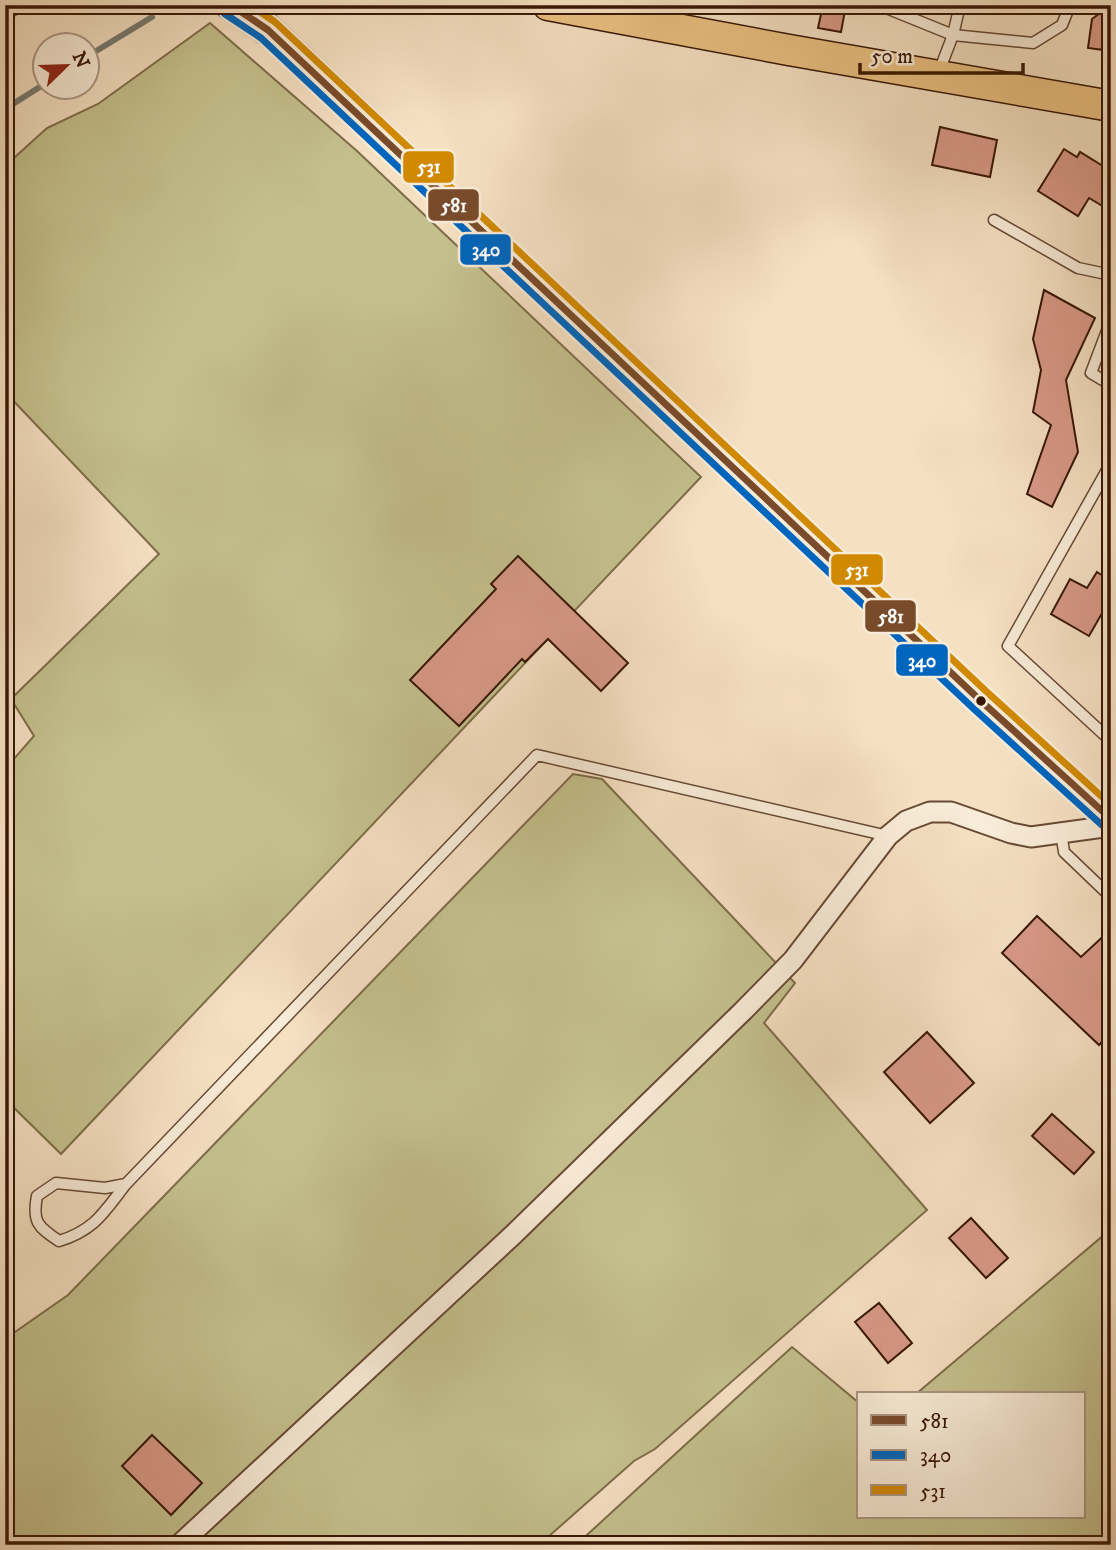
<svg xmlns="http://www.w3.org/2000/svg" width="1116" height="1550" viewBox="0 0 1116 1550" font-family="'IM FELL DW Pica',serif">
	<style>
		.green { fill: #c4c08e; stroke: #7e6c49; stroke-width: 2 }
		.lines { fill: none; stroke-linecap: round; stroke-linejoin: round }
		.stream { stroke: #757a70; stroke-width: 6 }
		.building { fill: #d89987; stroke: #381704; stroke-width: 2 }
		.lane-casing { stroke: #674934; stroke-width: 13 }
		.street-casing { stroke: #674934; stroke-width: 23 }
		.secondary-casing { stroke: #381704; stroke-width: 30 }
		.primary-casing { stroke: #381704; stroke-width: 33 }
		.lane { stroke: #f8ebd7; stroke-width: 10 }
		.street { stroke: #f8ebd7; stroke-width: 19 }
		.secondary { stroke: #f8ebd7; stroke-width: 26 }
		.primary { stroke: #eac081; stroke-width: 30 }
		.bus-1-casing { stroke: #f8ebd7; stroke-width: 12 }
		.bus-2-casing { stroke: #f8ebd7; stroke-width: 12 }
		.bus-3-casing { stroke: #f8ebd7; stroke-width: 12 }
		.bus-1 { stroke: #7a4b2a; stroke-width: 7 }
		.bus-2 { stroke: #0065bd; stroke-width: 7 }
		.bus-3 { stroke: #d18901; stroke-width: 7 }
		.bus-dot { fill: #381704; stroke: #f8ebd7; stroke-width: 2.5 }
		.line-badge { stroke: #f8ebd7; stroke-width: 2.5 }
		.badge-label { font-size: 19px; text-anchor: middle; font-weight: bold; fill: #fff }
	</style>
	<rect width="100%" height="100%" fill="#f5e0c2"/>
	<filter id="stains"><feTurbulence type="fractalNoise" baseFrequency=".00286" numOctaves="4"/><feColorMatrix values="0 0 0 0 .2 0 0 0 0 .09 0 0 0 0 .02 0 0 0 .5 -.17"/></filter>
	<radialGradient id="worn" r=".72"><stop offset=".6" stop-color="#630" stop-opacity="0"/><stop offset="1" stop-color="#630" stop-opacity=".3"/></radialGradient>
	<g class="green">
		<polygon points="210,23 357,151 701,477 61,1154 5,1099 5,769 34,736 11,699 159,554 5,392 5,166 47,128 98,104"/>
		<polygon points="573,774 602,779 795,983 764,1023 927,1210 655,1449 634,1461 539,1545 5,1545 5,1339 68,1295"/>
		<polygon points="1111,1229 1111,1545 576,1545 792,1347 859,1403 859,1517 1083,1517 1083,1394 916,1394"/>
	</g>
	<g class="lines">
		<g class="stream">
			<polyline points="88,56 152,17"/>
			<polyline points="5,109 46,83"/>
		</g>
	</g>
	<g class="building">
		<polygon points="823,5 846,5 841,32 818,28"/>
		<polygon points="1111,5 1111,51 1088,48 1092,19"/>
		<polygon points="940,127 997,140 990,177 932,165"/>
		<polygon points="1064,149 1077,157 1080,152 1111,171 1111,211 1089,198 1078,216 1038,191"/>
		<polygon points="1044,290 1095,318 1066,380 1078,452 1052,507 1027,494 1051,425 1033,412 1041,370 1033,339"/>
		<polygon points="518,556 628,663 601,691 548,639 525,662 522,659 459,726 410,680 496,589 491,584"/>
		<polygon points="1097,572 1111,581 1111,622 1101,615 1089,636 1051,614 1070,579 1087,588"/>
		<polygon points="1037,916 1081,957 1111,929 1111,1033 1099,1045 1002,953"/>
		<polygon points="927,1032 974,1083 930,1123 884,1072"/>
		<polygon points="1052,1114 1094,1152 1074,1174 1032,1136"/>
		<polygon points="971,1218 1008,1258 986,1278 949,1238"/>
		<polygon points="879,1303 912,1343 888,1363 855,1322"/>
		<polygon points="152,1435 202,1483 171,1515 122,1466"/>
	</g>
	<g class="lines">
		<g class="lane-casing">
			<g id="lane">
				<polyline points="879,5 953,35 1033,43 1062,25 1070,5"/>
				<polyline points="5,15 22,5"/>
				<polyline points="942,73 943,61 953,35 960,5"/>
				<polyline points="994,220 1078,268 1111,275"/>
				<polyline points="1111,320 1091,373 1111,385"/>
				<polyline points="1111,463 1008,646 1111,741"/>
				<polyline points="1061,832 1064,852 1111,897"/>
				<path d="M126,1184l-21,4 -49,-5 -19,13c-5,26 1,31 22,45 36,-11 45,-29 67,-57l411,-429 351,81"/>
			</g>
		</g>
		<g class="street-casing">
			<polyline id="street" points="179,1545 514,1234 743,1011 793,960 888,836 906,821 930,812 951,812 1011,833 1031,837 1111,826"/>
		</g>
		<g class="secondary-casing">
			<polyline id="secondary" points="253,14 981,701 1111,819"/>
		</g>
		<g class="primary-casing">
			<g id="primary">
				<polyline points="231,5 268,30"/>
				<polyline points="548,5 789,50 1111,106"/>
			</g>
		</g>
		<use href="#lane" class="lane"/>
		<use href="#street" class="street"/>
		<use href="#secondary" class="secondary"/>
		<use href="#primary" class="primary"/>
		<g class="bus-1-casing">
			<polyline id="bus-1" points="231,5 268,30 981,701 1111,819"/>
		</g>
		<g class="bus-2-casing">
			<polyline id="bus-2" points="225,14 261,38 974,709 1104,827"/>
		</g>
		<g class="bus-3-casing">
			<polyline id="bus-3" points="250,5 275,22 988,693 1111,805"/>
		</g>
		<use href="#bus-1" class="bus-1"/>
		<use href="#bus-2" class="bus-2"/>
		<use href="#bus-3" class="bus-3"/>
	</g>
	<circle class="bus-dot" cx="981" cy="701" r="6"/>
	<g class="line-badge">
		<rect x="402" y="150" width="53" height="34" rx="7" fill="#d18901"/>
		<rect x="427" y="188" width="53" height="34" rx="7" fill="#7a4b2a"/>
		<rect x="459" y="233" width="53" height="33" rx="7" fill="#0065bd"/>
		<rect x="830" y="553" width="54" height="33" rx="7" fill="#d18901"/>
		<rect x="864" y="599" width="53" height="34" rx="7" fill="#7a4b2a"/>
		<rect x="895" y="643" width="54" height="34" rx="7" fill="#0065bd"/>
	</g>
	<g class="badge-label">
		<text x="429" y="173">531</text>
		<text x="454" y="212">581</text>
		<text x="486" y="256">340</text>
		<text x="857" y="576">531</text>
		<text x="891" y="623">581</text>
		<text x="922" y="667">340</text>
	</g>
	<rect width="1116" height="1550" fill="none" stroke="#f5e0c2" stroke-width="28"/>
	<rect x="7" y="7" width="1102" height="1536" fill="none" stroke="#381704" stroke-width="3.5"/>
	<rect x="14" y="14" width="1088" height="1522" fill="none" stroke="#381704" stroke-width="2"/>
	<rect x="857" y="1392" width="228" height="126" fill="#f8ebd7" stroke="#ab9683" stroke-width="2"/>
	<rect x="871" y="1415" width="35" height="10" fill="#7a4b2a" stroke="#ab9683" stroke-width="2"/>
	<text x="920" y="1428" font-size="21" fill="#381704">581</text>
	<rect x="871" y="1450" width="35" height="10" fill="#0065bd" stroke="#ab9683" stroke-width="2"/>
	<text x="920" y="1462" font-size="21" fill="#381704">340</text>
	<rect x="871" y="1485" width="35" height="10" fill="#d18901" stroke="#ab9683" stroke-width="2"/>
	<text x="920" y="1498" font-size="21" fill="#381704">531</text>
	<g transform="translate(66 66) rotate(67)"><circle r="33" fill="#f8ebd7" stroke="#ab9683" stroke-width="2"/>
	<path d="M0-5L12 26L0 18L-12 26Z" fill="#8f2418"/>
	<text y="-10" font-size="19" font-weight="bold" text-anchor="middle" fill="#381704">N</text>
	</g>
	<path d="M860 63v10h163v-10" fill="none" stroke="#381704" stroke-width="3.5"/>
	<text x="871" y="63" font-size="21" fill="#381704" stroke="#f8ebd7" stroke-width="5" paint-order="stroke">50 m</text>
	<rect width="100%" height="100%" filter="url(#stains)"/>
	<rect width="100%" height="100%" fill="url(#worn)"/>
</svg>
